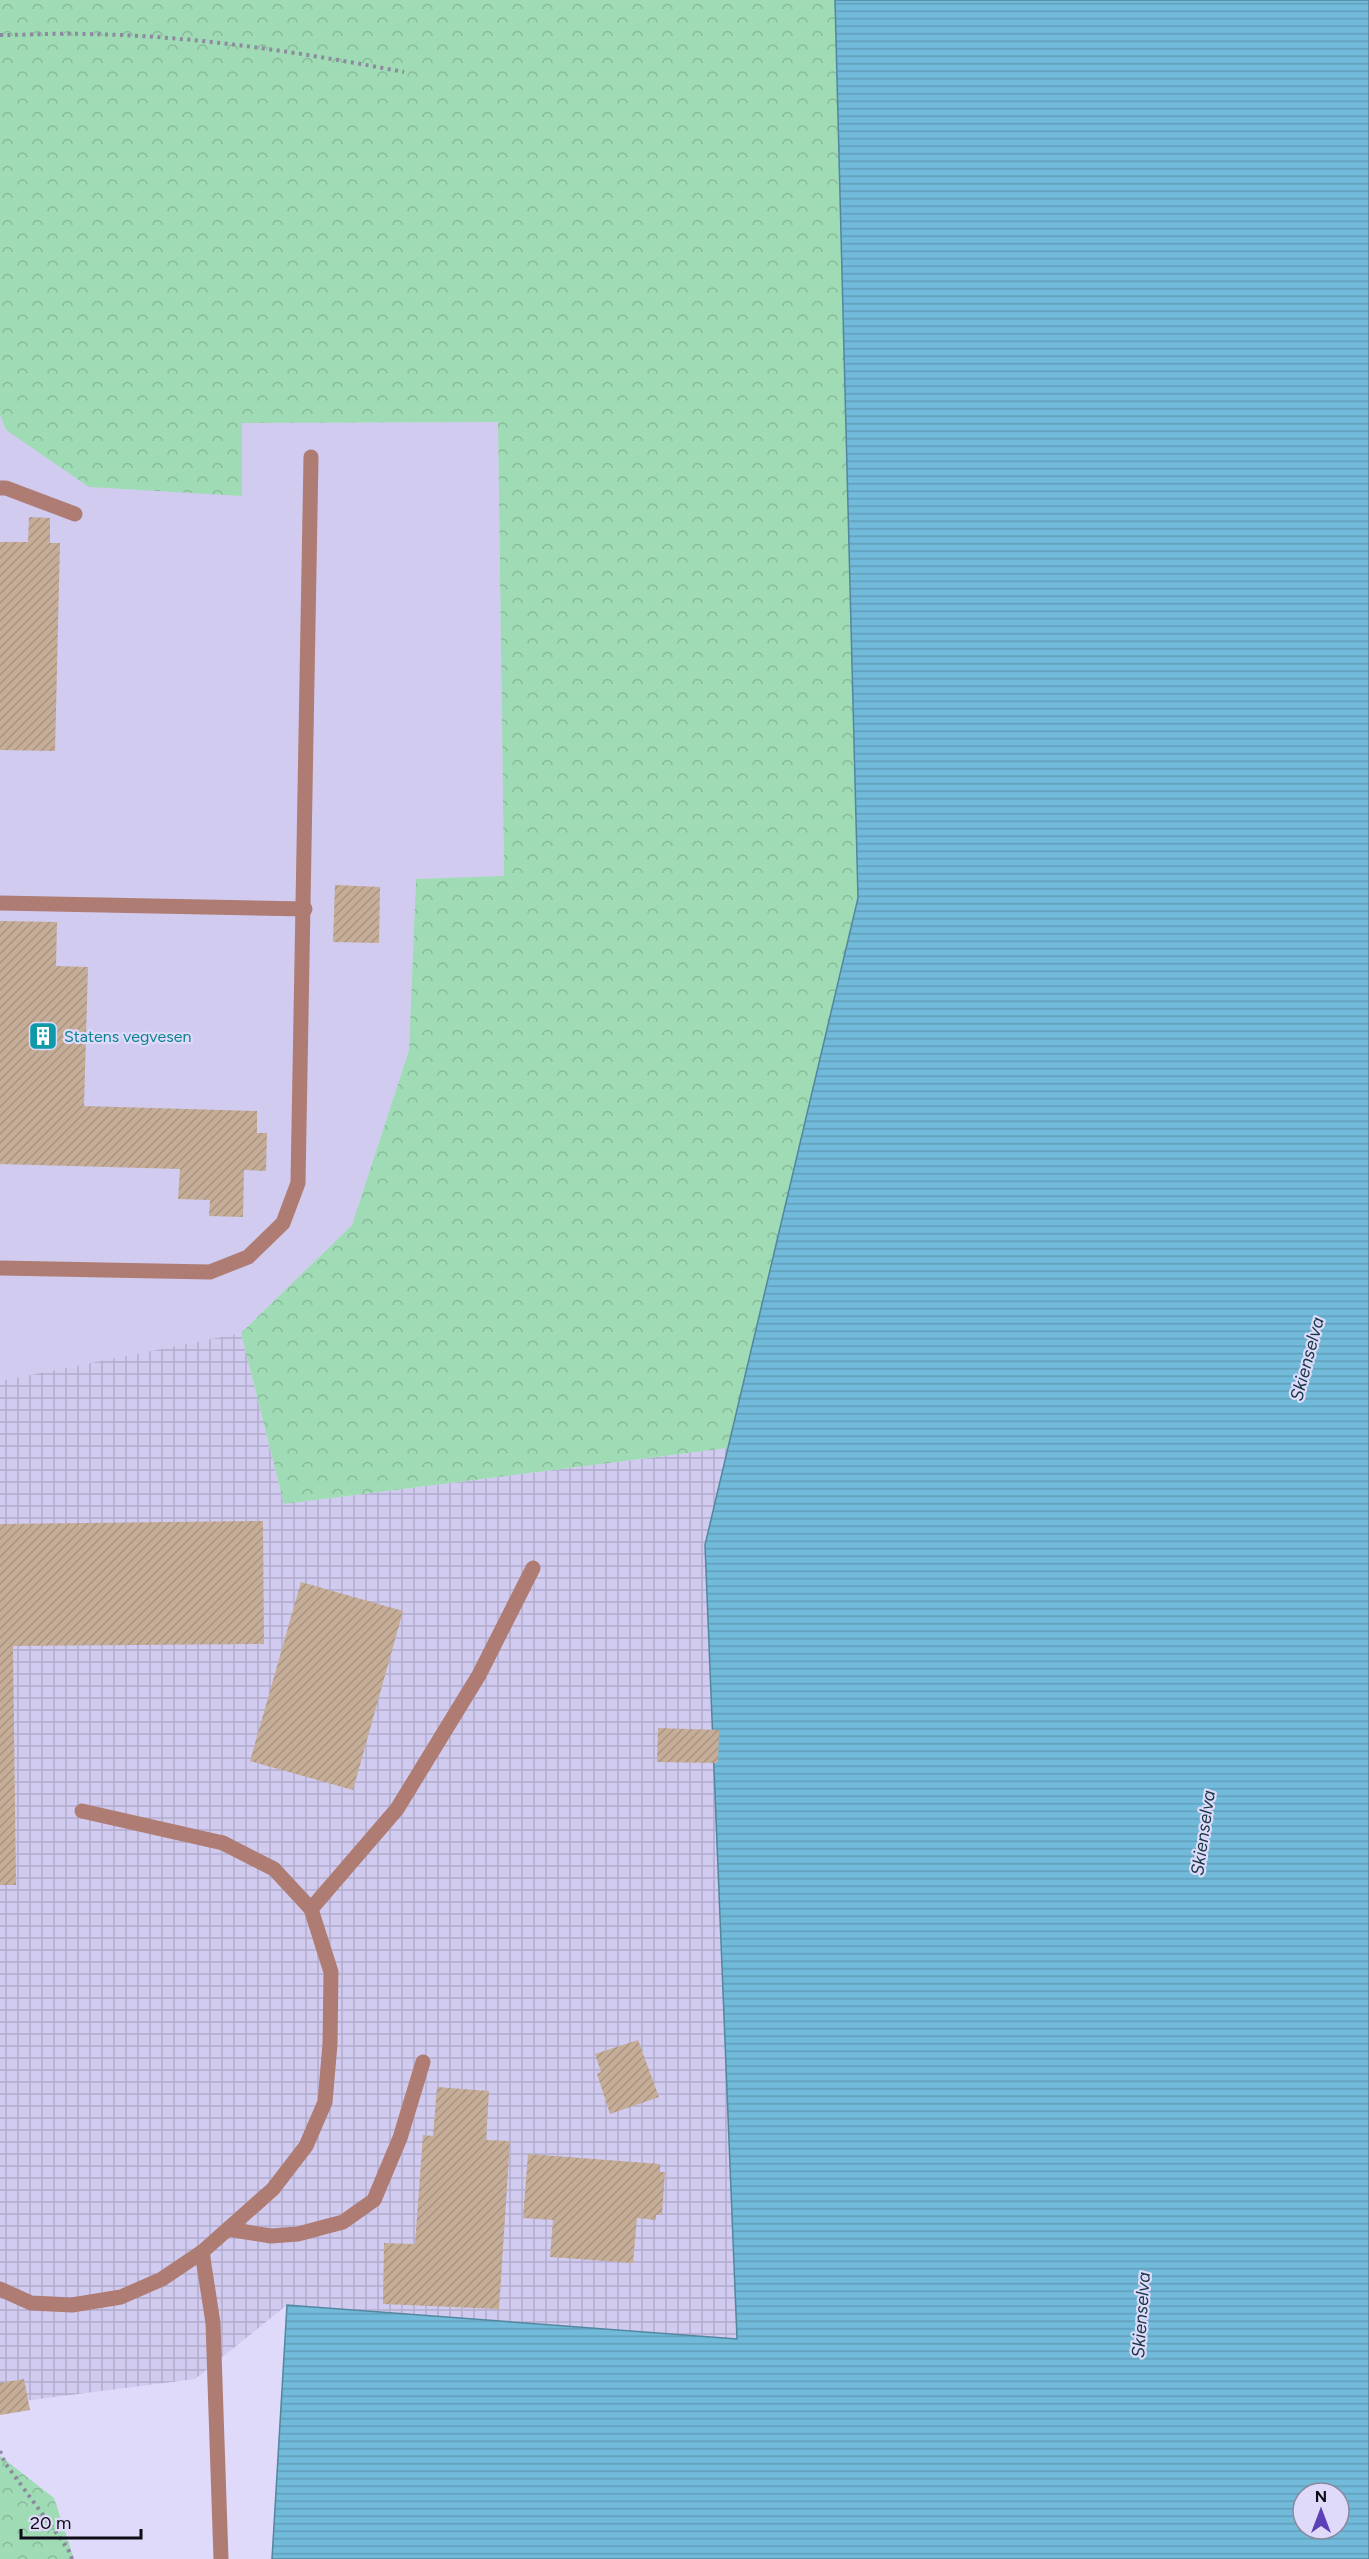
<svg xmlns="http://www.w3.org/2000/svg" width="1369" height="2559" viewBox="0 0 1369 2559" font-family="Figtree,sans-serif">
	<style>
		.built { fill: #d1cbf0 }
		.industrial { fill: url(#industrial-grid) }
		.forest { fill: url(#forest-crowns) }
		.water { fill: url(#water-rules); stroke: #53869f; stroke-width: 1.5; fill-rule: evenodd }
		.building { fill: url(#building-hatch) }
		.lines { fill: none; stroke-linecap: round; stroke-linejoin: round }
		.path { stroke: #8d89a0; stroke-width: 4; stroke-dasharray: 3 4.5; stroke-linecap: butt }
		.service { stroke: #af7c73; stroke-width: 15 }
		.minor { stroke: #af7c73; stroke-width: 15 }
		.labels { text-anchor: middle; dominant-baseline: central; stroke-width: 4.5; stroke-linejoin: round; paint-order: stroke }
		.culture-label { font-size: 16px; fill: #0d838f; stroke: #dfdaf9; text-anchor: start }
		.water-label { font-size: 18px; font-style: italic; fill: #163846; stroke: #dfdaf9 }
	</style>
	<defs>
		<pattern id="industrial-grid" width="8" height="8" patternUnits="userSpaceOnUse" patternTransform="scale(1.5)"><rect width="8" height="8" fill="#d1cbf0"/><path d="M0 4h8M4 0v8" fill="none" stroke="#b2adcd"/></pattern>
		<pattern id="forest-crowns" width="20" height="18" patternUnits="userSpaceOnUse" patternTransform="scale(1.5)"><rect width="20" height="18" fill="#9fdbb4"/><path d="M2 6a3 3 0 1 1 6 0M12 15a3 3 0 1 1 6 0" fill="none" stroke="#88bb9a"/></pattern>
		<pattern id="water-rules" width="6" height="5" patternUnits="userSpaceOnUse" patternTransform="scale(1.5)"><rect width="6" height="5" fill="#71bada"/><path d="M0 2.5h6" fill="none" stroke="#619fba"/></pattern>
		<pattern id="building-hatch" width="6" height="6" patternUnits="userSpaceOnUse" patternTransform="scale(1.5)"><rect width="6" height="6" fill="#c6ad98"/><path d="M-1 1l2-2M0 6l6-6M5 7l2-2" fill="none" stroke="#a99482"/></pattern>
	</defs>
	<rect width="100%" height="100%" fill="#dfdaf9"/>
	<polygon class="built" points="0,415 6,430 225,494 242,496 242,423 498,422 504,877 416,879 409,1050 352,1225 241,1333 0,1381"/>
	<polygon class="industrial" points="241,1333 284,1504 728,1448 705,1545 737,2339 287,2305 195,2379 0,2404 0,1381"/>
	<g class="forest">
		<polygon points="0,0 835,0 858,898 728,1448 284,1504 241,1333 352,1225 409,1050 416,879 504,876 498,422 242,423 242,496 89,487 6,430 0,415"/>
		<polygon points="0,2456 54,2498 74,2559 0,2559"/>
	</g>
	<path class="water" d="M835,0h534v2559h-1097l15,-254 450,34 -32,-794 153,-647zM1303,2493h36v36h-36z"/>
	<g class="building">
		<polygon points="29,517 50,518 50,543 60,543 55,751 0,750 0,542 28,542"/>
		<polygon points="335,885 380,887 379,943 333,942"/>
		<polygon points="0,921 57,922 56,966 88,967 84,1106 257,1111 257,1133 267,1133 266,1171 244,1170 243,1217 209,1216 210,1200 178,1199 180,1169 0,1164"/>
		<polygon points="263,1521 264,1644 13,1646 16,1885 0,1885 0,1524"/>
		<polygon points="301,1582 403,1611 353,1790 250,1761"/>
		<polygon points="658,1728 719,1730 718,1763 657,1762"/>
		<polygon points="638,2040 659,2097 610,2114 597,2074 601,2072 595,2054"/>
		<polygon points="437,2087 489,2091 486,2140 510,2141 499,2309 383,2304 384,2243 415,2244 423,2135 433,2136"/>
		<polygon points="528,2154 660,2164 660,2172 665,2172 662,2215 656,2215 656,2220 637,2218 633,2263 550,2257 553,2220 523,2218"/>
		<polygon points="24,2379 30,2410 0,2415 0,2383"/>
	</g>
	<g class="lines">
		<g class="path">
			<path d="M0,35c27,0 55,-2 82,-1 108,1 217,18 322,38"/>
			<polyline points="0,2451 5,2463 68,2549 72,2559"/>
		</g>
		<g class="service">
			<polyline points="0,488 6,488 75,514"/>
			<polyline points="0,903 305,909"/>
			<polyline points="82,1811 223,1843"/>
			<polyline points="311,1909 397,1809 479,1675 533,1568"/>
			<polyline points="228,2229 271,2236 298,2234 343,2222 374,2200 400,2138 423,2062"/>
			<polyline points="202,2252 213,2323 221,2559"/>
		</g>
		<g class="minor">
			<polyline points="0,1268 210,1272 248,1257 283,1223 298,1183 311,457"/>
			<polyline points="0,2289 31,2303 72,2305 121,2297 162,2279 202,2252 273,2189 306,2146 325,2102 330,2044 331,1972 311,1909 274,1869 223,1843"/>
		</g>
	</g>
	<defs>
		<g id="building-square" transform="scale(1.5)"><rect x="-9" y="-9" width="18" height="18" rx="4" fill="#0f9aa8" stroke="#dfdaf9"/><path d="M-4-6H4V6H1V3H-1V6H-4ZM-2.5-4.3h1.7v1.8h-1.7ZM.8-4.3h1.7v1.8H.8ZM-2.5-1h1.7V.8h-1.7ZM.8-1h1.7V.8H.8Z" fill="#fff"/></g>
	</defs>
	<g fill-rule="evenodd">
		<use href="#building-square" x="43" y="1036"/>
	</g>
	<g class="labels">
		<g class="culture-label">
			<text x="64" y="1036">Statens vegvesen</text>
		</g>
		<g class="water-label">
			<text transform="translate(1307 1359) rotate(-75)">Skienselva</text>
			<text transform="translate(1203 1833) rotate(-82)">Skienselva</text>
			<text transform="translate(1141 2315) rotate(-86)">Skienselva</text>
		</g>
	</g>
	<g transform="translate(1321 2511)"><circle r="28" fill="#dfdaf9" stroke="#8b889e" stroke-width="1.5"/>
	<path d="M0-4.5L10 22L0 15L-10 22Z" fill="#5d3fb8"/>
	<text y="-9" font-size="16" font-weight="bold" text-anchor="middle" fill="#0e0c16">N</text>
	</g>
	<path d="M21 2529v9h120v-9" fill="none" stroke="#0e0c16" stroke-width="3"/>
	<text x="30" y="2529" font-size="18" fill="#0e0c16" stroke="#dfdaf9" stroke-width="4.5" paint-order="stroke">20 m</text>
</svg>
